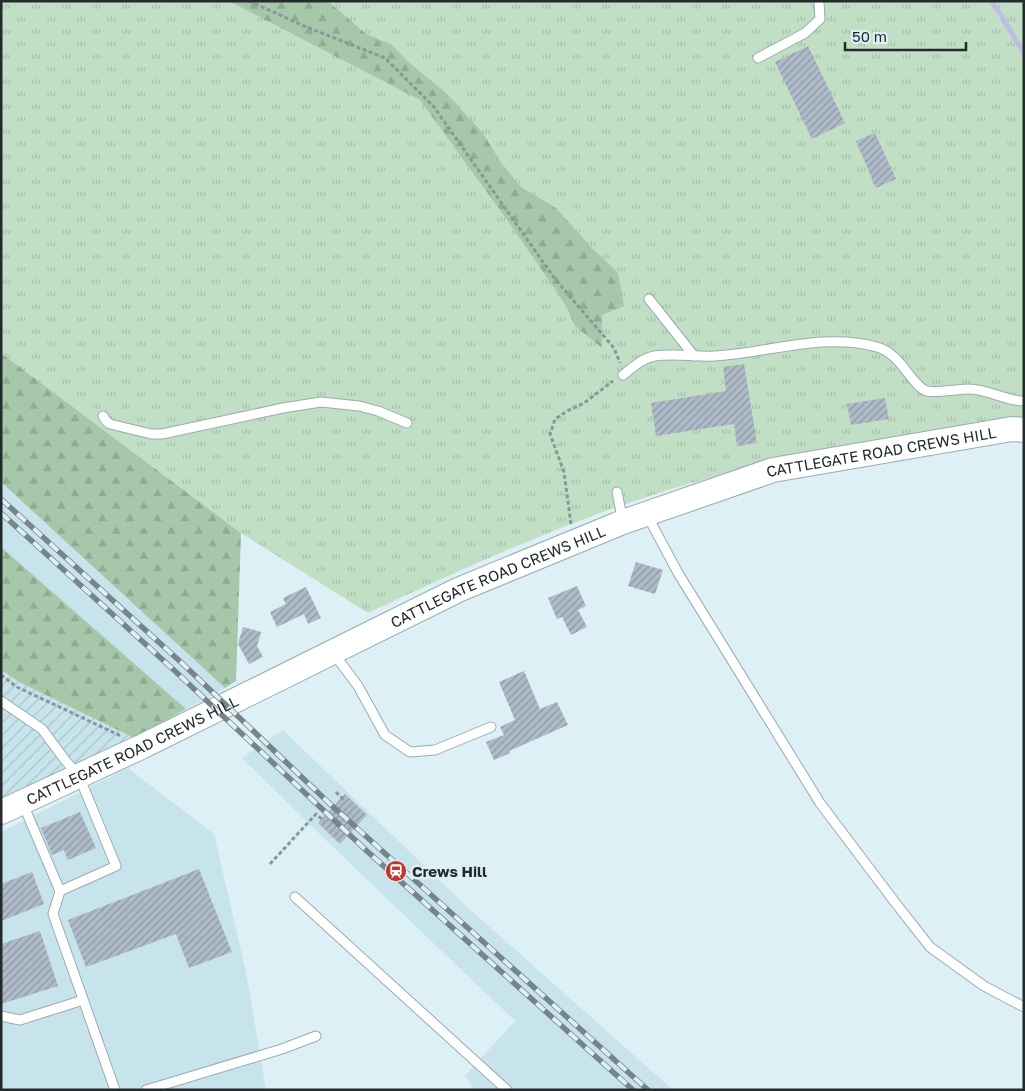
<svg xmlns="http://www.w3.org/2000/svg" width="1025" height="1091" viewBox="0 0 1025 1091" font-family="'Golos Text',sans-serif">
	<style>
		.built { fill: #c7e4ec }
		.industrial { fill: url(#industrial-furrows) }
		.grass { fill: url(#grass-tufts) }
		.forest { fill: url(#forest-firs) }
		.lines { fill: none; stroke-linecap: round; stroke-linejoin: round }
		.stream { stroke: #bebee5; stroke-width: 5 }
		.building { fill: url(#building-hatch) }
		.service-casing { stroke: #99acb1; stroke-width: 11 }
		.tertiary-casing { stroke: #99acb1; stroke-width: 26 }
		.path { stroke: #88979b; stroke-width: 3; stroke-dasharray: 4 2.5; stroke-linecap: butt }
		.service { stroke: #fff; stroke-width: 9 }
		.tertiary { stroke: #fff; stroke-width: 24 }
		.rail-casing { stroke: #778589; stroke-width: 5.5 }
		.rail { stroke: #dcf0f6; stroke-width: 4; stroke-dasharray: 11; stroke-linecap: butt }
		.labels { text-anchor: middle; dominant-baseline: central; stroke-width: 5; stroke-linejoin: round; paint-order: stroke }
		.street-label { font-size: 15px; fill: #232b2d; stroke: #dcf0f6 }
		.poi-label { font-size: 15px; font-weight: bold; fill: #232b2d; stroke: #dcf0f6; text-anchor: start }
	</style>
	<defs>
		<pattern id="industrial-furrows" width="10" height="10" patternUnits="userSpaceOnUse" patternTransform="scale(1.25)"><rect width="10" height="10" fill="#c7e4ec"/><path d="M-1 1l2-2M0 10L10 0M9 11l2-2" fill="none" stroke="#abc4cb"/></pattern>
		<pattern id="grass-tufts" width="24" height="20" patternUnits="userSpaceOnUse" patternTransform="scale(1.25)"><rect width="24" height="20" fill="#c1dfc4"/><path d="M3 7l-1-3M5 7V3M7 7l1-3M15 17l-1-3M17 17v-4M19 17l1-3" fill="none" stroke="#a6c0a9"/></pattern>
		<pattern id="forest-firs" width="22" height="20" patternUnits="userSpaceOnUse" patternTransform="scale(1.25)"><rect width="22" height="20" fill="#a6c7a9"/><path d="M5 1l3.5 6h-7zM16 11l3.5 6h-7z" fill="#8fab92"/></pattern>
		<pattern id="building-hatch" width="6" height="6" patternUnits="userSpaceOnUse" patternTransform="scale(1.25)"><rect width="6" height="6" fill="#afbbc8"/><path d="M-1 1l2-2M0 6l6-6M5 7l2-2" fill="none" stroke="#8e98a3"/></pattern>
	</defs>
	<rect width="100%" height="100%" fill="#dcf0f6"/>
	<g class="built">
		<polygon points="1,482 105,577 225,688 186,709 1,547"/>
		<polygon points="283,730 465,905 673,1090 475,1090 465,1076 515,1021 333,847 242,758"/>
		<polygon points="128,768 214,834 246,972 266,1090 1,1090 1,832"/>
	</g>
	<polygon class="industrial" points="1,670 19,682 134,738 1,804"/>
	<path class="grass" d="M1,1h1023v418c-118,21 -241,36 -356,71 -103,32 -202,77 -300,123l-127,-80 -240,-180z"/>
	<g class="forest">
		<polygon points="229,1 328,1 366,34 392,45 406,60 446,93 482,132 502,164 521,187 556,208 590,246 618,273 624,306 602,315 602,348 575,326 568,310 557,292 508,221 420,100"/>
		<polygon points="1,353 241,533 236,681 225,688 1,482"/>
		<polygon points="1,547 186,709 134,738 19,682 1,670"/>
	</g>
	<g class="lines">
		<polyline class="stream" points="992,1 1024,53"/>
	</g>
	<g class="building">
		<polygon points="808,46 845,123 812,139 775,62"/>
		<polygon points="875,133 896,179 876,188 856,141"/>
		<polygon points="744,364 757,443 737,446 734,424 656,436 651,403 726,391 723,367"/>
		<polygon points="885,398 889,419 851,425 847,404"/>
		<polygon points="636,562 663,570 655,594 628,586"/>
		<polygon points="577,586 586,606 578,610 587,627 571,635 562,617 557,619 548,598"/>
		<polygon points="306,587 321,618 308,624 304,614 277,627 270,612 286,604 283,598"/>
		<polygon points="243,627 261,632 257,646 263,657 249,664 238,644"/>
		<polygon points="524,671 540,709 557,702 568,725 509,751 510,753 494,760 486,742 504,735 500,727 515,720 499,682"/>
		<polygon points="345,794 367,815 340,844 318,823"/>
		<polygon points="80,812 96,848 68,860 64,850 52,855 41,828"/>
		<polygon points="199,869 232,952 189,968 176,934 86,967 68,920"/>
		<polygon points="32,872 44,904 1,921 1,884"/>
		<polygon points="40,931 58,986 1,1004 1,944"/>
	</g>
	<g class="lines">
		<g class="service-casing">
			<g id="service">
				<polyline points="758,58 805,33 820,19 819,1"/>
				<polyline points="649,299 694,356"/>
				<path d="M623,375c9,-7 19,-17 32,-19 20,-3 40,1 60,0 52,-3 111,-24 162,-9 25,7 34,39 50,44 9,2 31,-2 42,-2 19,0 36,12 55,12"/>
				<polyline points="103,416 107,422 110,424 151,434 162,434 283,408 321,402 359,406 378,411 407,423"/>
				<polyline points="617,492 623,522"/>
				<polyline points="647,515 678,573 820,803 894,901 930,947 984,986 1024,1007"/>
				<polyline points="334,654 358,686 385,735 410,752 435,750 491,727"/>
				<polyline points="1,701 42,729 65,760 79,776 116,866 60,891"/>
				<polyline points="23,804 60,891 53,914 115,1090"/>
				<polyline points="295,897 507,1090"/>
				<polyline points="1,1016 20,1020 83,1000"/>
				<polyline points="146,1090 282,1049 316,1036"/>
			</g>
		</g>
		<g class="tertiary-casing">
			<g id="tertiary">
				<path id="s1" d="M1,812l140,-65 317,-157 165,-68 150,-52 239,-41 12,1"/>
			</g>
		</g>
		<g class="path">
			<polyline points="249,1 304,26 385,58 434,107 555,279 614,348 620,363"/>
			<polyline points="571,524 564,472 550,434 555,419 569,410 584,403 613,381"/>
			<polyline points="1,675 17,687 121,736"/>
			<polyline points="336,792 344,800"/>
			<polyline points="270,864 316,814 324,821"/>
		</g>
		<use href="#service" class="service"/>
		<use href="#tertiary" class="tertiary"/>
		<g class="rail-casing">
			<g id="rail">
				<polyline points="1,499 184,665 329,803 648,1090"/>
				<polyline points="1,513 175,671 368,852 633,1090"/>
			</g>
		</g>
		<use href="#rail" class="rail"/>
	</g>
	<defs>
		<g id="station-disc" transform="scale(1.125)"><circle r="9.5" fill="#c3352f" stroke="#dcf0f6"/><path d="M-3-6H3Q5-6 5-4V2Q5 4 3 4L4.5 6H3L1.5 4h-3L-3 6H-4.5L-3 4Q-5 4-5 2V-4Q-5-6-3-6ZM-3.5-4v3h7v-3ZM-3.5 1v1.5H-2V1ZM2 1v1.5H3.5V1Z" fill="#fff"/></g>
	</defs>
	<g fill-rule="evenodd">
		<use href="#station-disc" x="396" y="871"/>
	</g>
	<g class="labels">
		<g class="street-label">
			<text stroke="none"><textPath href="#s1" startOffset="955">CATTLEGATE ROAD CREWS HILL</textPath></text>
			<text stroke="none"><textPath href="#s1" startOffset="550">CATTLEGATE ROAD CREWS HILL</textPath></text>
			<text stroke="none"><textPath href="#s1" startOffset="145">CATTLEGATE ROAD CREWS HILL</textPath></text>
		</g>
		<g class="poi-label">
			<text x="412" y="871">Crews Hill</text>
		</g>
	</g>
	<rect width="1025" height="1091" fill="none" stroke="#232b2d" stroke-width="5"/>
	<path d="M845 42v8h121v-8" fill="none" stroke="#232b2d" stroke-width="2.5"/>
	<text x="852" y="42" font-size="15" fill="#232b2d" stroke="#dcf0f6" stroke-width="4" paint-order="stroke">50 m</text>
</svg>
